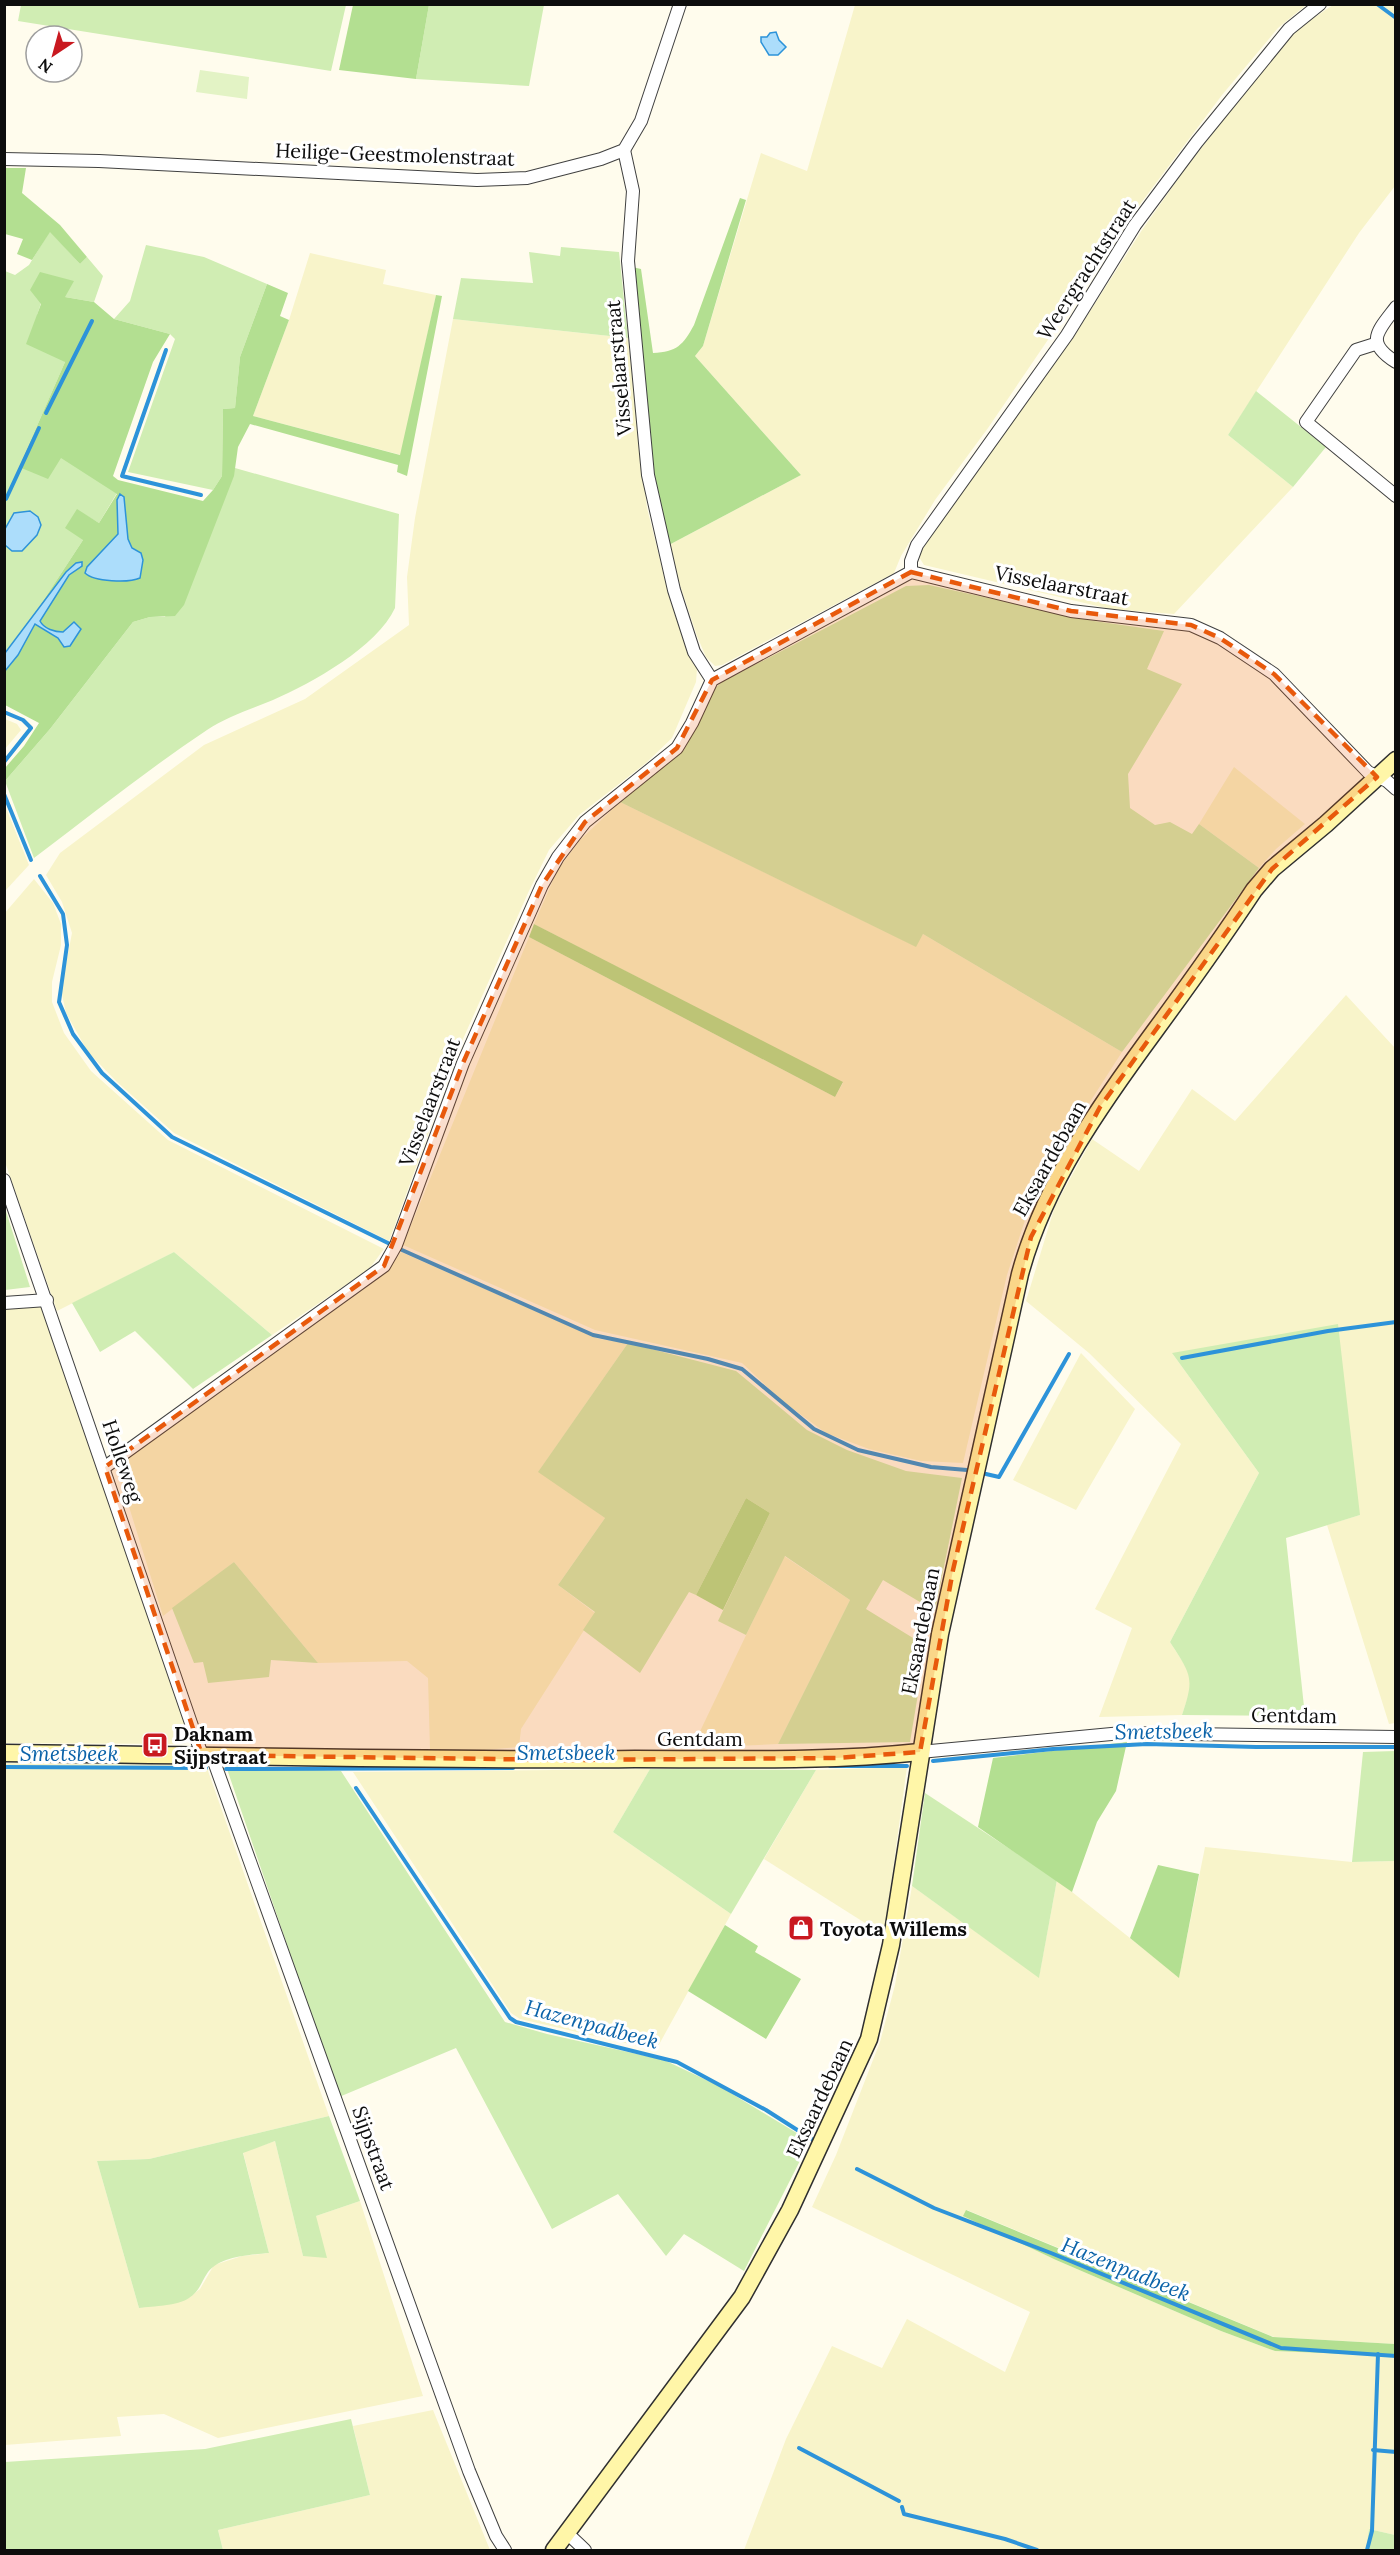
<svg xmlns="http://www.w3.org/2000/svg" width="1400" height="2555" viewBox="0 0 1400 2555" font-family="Lora,serif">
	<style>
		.farmland { fill: #f8f4ca }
		.green { fill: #d0edb3 }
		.forest { fill: #b3df91 }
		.pitch { fill: #e3f3c5 }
		.water { fill: #acddfb; stroke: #2d93d9; stroke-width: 1.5 }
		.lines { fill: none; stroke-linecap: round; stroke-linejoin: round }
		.stream { stroke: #2d93d9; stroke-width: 4 }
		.street-casing { stroke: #404040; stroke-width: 14 }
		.secondary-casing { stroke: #2f2f2f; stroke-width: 19 }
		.street { stroke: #fff; stroke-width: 12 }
		.secondary { stroke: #fff6a8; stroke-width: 16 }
		.marked { fill: #e8590c; fill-opacity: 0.2; stroke: #e8590c; stroke-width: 4.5; stroke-dasharray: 12 8; stroke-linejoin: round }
		.labels { text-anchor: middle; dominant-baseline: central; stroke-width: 6; stroke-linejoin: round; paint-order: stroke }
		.street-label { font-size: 20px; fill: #0d0d0d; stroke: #fff }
		.poi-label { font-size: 20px; font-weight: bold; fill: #0d0d0d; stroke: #fff; text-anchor: start }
		.water-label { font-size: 21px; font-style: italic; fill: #0b63a9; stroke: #fff }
	</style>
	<rect width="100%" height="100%" fill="#fffced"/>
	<g class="farmland">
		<polygon points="855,5 1306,5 1278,28 1222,95 1141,203 988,428 935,500 901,556 894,573 722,665 715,666 706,657 697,636 667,546 801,475 695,356 703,346 761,153 807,171"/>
		<polygon points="1333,5 1395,5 1395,186 1359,233 1228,435 1293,487 1174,614 1110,609 924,565 919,557 923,547 1076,333 1142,230 1185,169 1285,40 1300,27"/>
		<polygon points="310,253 386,270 383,284 436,295 401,455 253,416 289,320"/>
		<polygon points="453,319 628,338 647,508 671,603 697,669 696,682 672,738 646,763 579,815 549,850 528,893 463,1039 389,1241 174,1133 116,1081 88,1052 66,1013 61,990 72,933 62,902 46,875 60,853 204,745 305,699 409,625 407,577 415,518"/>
		<polygon points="5,719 17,724 21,730 5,749"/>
		<polygon points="1234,767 1305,824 1276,849 1259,868 1199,824"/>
		<polygon points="620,802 915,946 923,934 1122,1052 1054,1158 1027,1214 1007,1275 963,1463 921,1461 869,1449 826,1433 781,1400 742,1363 595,1330 403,1245 529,937 835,1097 843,1083 534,924 557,871 580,840"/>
		<polygon points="4,803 29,865 5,891 4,891"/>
		<polygon points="34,879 53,903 61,924 61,945 52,982 52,1002 64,1033 91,1071 168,1140 384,1249 369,1269 272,1335 174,1252 57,1311 5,1162 4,914"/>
		<polygon points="1346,995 1395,1048 1395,1723 1389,1724 1327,1525 1360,1515 1172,1353 1259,1473 1170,1642 1190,1673 1190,1691 1182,1715 1099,1717 1132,1628 1095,1609 1181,1444 1089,1353 1026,1301 1055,1206 1092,1139 1139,1171 1192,1089 1235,1121"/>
		<polygon points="401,1252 599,1339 628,1343 539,1471 605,1518 558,1585 595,1613 521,1729 519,1747 462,1752 430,1750 428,1678 407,1661 318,1663 234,1562 163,1616 121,1481 119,1465 124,1459 371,1284 390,1268"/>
		<polygon points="5,1306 40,1306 46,1312 189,1734 188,1741 184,1744 5,1743"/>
		<polygon points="1081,1353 1135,1409 1076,1510 1013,1480"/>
		<polygon points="784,1556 850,1600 778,1744 692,1748"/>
		<polygon points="5,1763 206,1765 329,2116 149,2159 97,2161 139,2308 187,2299 200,2289 214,2265 242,2256 269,2253 243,2152 275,2141 303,2256 316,2216 360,2201 423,2396 218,2438 164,2414 117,2417 121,2436 5,2445"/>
		<polygon points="907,1767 884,1935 764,1859 816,1770"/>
		<polygon points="650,1769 613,1832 731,1914 656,2050 520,2019 511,2013 353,1772"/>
		<polygon points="1205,1847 1352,1862 1395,1861 1395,2344 1274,2337 967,2210 964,2216 1056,2260 1221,2331 1275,2351 1395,2356 1395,2535 1369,2529 1366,2550 744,2550 786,2439 832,2346 882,2368 907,2319 1005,2372 1030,2312 812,2207 836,2155 880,2042 895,1985 912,1886 1039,1977 1057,1880 1179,1977"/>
		<polygon points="433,2410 490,2550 223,2550 218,2530 370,2495 353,2426"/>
	</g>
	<g class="green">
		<polygon points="21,5 21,4 346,5 331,71 18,21"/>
		<polygon points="429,5 544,5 529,86 416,79"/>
		<polygon points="50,231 80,264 87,257 103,276 94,302 65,297 41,303 37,315 65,362 19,467 61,457 117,493 99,523 77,510 83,540 5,659 5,271 15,275 29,265"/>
		<polygon points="146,245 204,257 267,284 240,357 235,408 223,409 222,476 213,490 128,472 175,339 170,334 114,319 130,301"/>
		<polygon points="561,247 619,252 628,338 453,319 461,278 533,283 529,252 560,256"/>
		<polygon points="1256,391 1326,447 1293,487 1228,435"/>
		<path d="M235,468l164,46 -4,94c-18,39 -83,75 -122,92 -22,9 -47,17 -66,30 -60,40 -116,85 -173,128l-29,-77 45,-52 83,-107 17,-5h15l57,-112z"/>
		<polygon points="929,585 1094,621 1164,631 1147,669 1182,684 1128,774 1130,808 1155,825 1170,822 1192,834 1199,824 1259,868 1122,1052 923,934 916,947 620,802 684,750 714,689 722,682 906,586"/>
		<polygon points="5,1208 30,1287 5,1290"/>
		<polygon points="174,1252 272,1335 193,1389 135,1331 100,1352 72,1303"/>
		<path d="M1338,1324l22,191 -74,23 19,178 -123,-1c13,-38 9,-40 -12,-73l89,-169 -87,-120z"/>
		<polygon points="628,1343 736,1371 807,1430 847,1450 906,1471 962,1478 935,1611 883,1580 866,1609 926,1646 910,1742 778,1744 850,1600 785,1556 746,1635 718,1621 770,1513 746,1498 696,1595 689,1592 640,1673 583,1630 595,1612 558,1585 605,1518 538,1472"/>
		<polygon points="234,1562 318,1663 271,1660 269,1677 208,1683 203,1662 194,1663 172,1608"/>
		<polygon points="1395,1751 1395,1861 1352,1862 1363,1752"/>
		<polygon points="226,1766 341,1771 505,2022 547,2034 664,2060 719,2086 810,2141 744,2271 684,2234 666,2256 618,2194 552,2229 456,2048 339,2097"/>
		<polygon points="650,1769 816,1770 731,1914 613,1832"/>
		<polygon points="925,1793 1057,1880 1039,1978 912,1886"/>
		<path d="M329,2116l31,85 -44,15 11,42 -24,-2 -28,-115 -32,12 26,100c-19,2 -48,3 -61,19 -7,10 -8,19 -19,26 -12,8 -35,8 -50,10l-42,-147 52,-2z"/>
		<polygon points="351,2419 370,2495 218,2530 223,2550 5,2550 5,2462 205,2449"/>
		<polygon points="1369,2529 1395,2535 1395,2550 1366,2550"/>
	</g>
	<g class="forest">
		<polygon points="353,5 429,5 416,79 339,70"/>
		<polygon points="5,168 26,168 22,193 60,225 87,257 80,264 50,232 32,260 17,254 23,239 5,234"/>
		<path d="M740,198l6,2 -43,146 -8,10 106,119 -134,71 -13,-67 -22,-212 9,2 12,84c24,-1 30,-8 41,-28z"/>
		<polygon points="40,272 74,281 65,297 94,302 114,319 170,334 153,362 113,476 118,480 203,501 213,490 222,476 223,409 235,408 240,357 267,284 288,293 280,316 289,320 253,416 400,455 436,295 442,296 407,476 397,472 398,465 250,424 238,447 234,476 184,605 175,616 150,617 133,622 50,729 5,781 5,768 24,746 39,723 5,705 5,659 83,540 65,528 77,509 99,523 117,494 61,458 48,479 19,467 65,362 26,344 41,304 30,290"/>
		<polygon points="534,924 843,1082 835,1097 529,937"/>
		<polygon points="746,1498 770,1513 723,1610 696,1595"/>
		<polygon points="1127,1742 1116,1791 1097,1822 1072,1892 978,1827 993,1758"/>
		<polygon points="1158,1865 1199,1874 1179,1978 1130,1938"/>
		<polygon points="725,1925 758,1946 755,1952 801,1979 766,2039 688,1991"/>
		<polygon points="966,2210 1273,2337 1395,2344 1395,2356 1275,2351 1221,2331 1056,2260 963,2216"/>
	</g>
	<polygon class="pitch" points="200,70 249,77 247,99 196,92"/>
	<g class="water">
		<polygon points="776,32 779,40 786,47 778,55 769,55 761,42 761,37 767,37 770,33"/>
		<path d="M120,494l4,3 4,42 4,9 9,5 2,7 -3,18c-11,5 -46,4 -55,-5l2,-6 31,-33 -1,-34z"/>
		<polygon points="30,511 38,517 41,525 37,535 22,551 12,551 5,545 5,529 14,513"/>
		<path d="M82,562v4l-13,9 -29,46c4,8 15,11 23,11l11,-10 7,7 -11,17 -6,1 -6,-9 -23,-14 -17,31 -13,16v-18l61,-81 10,-9z"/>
	</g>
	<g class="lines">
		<g class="stream">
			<polyline points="1377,4 1396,18"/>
			<polyline points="166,350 122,476 201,495"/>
			<polyline points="46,413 92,321"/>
			<polyline points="4,499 6,499 39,428"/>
			<polyline points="4,712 23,720 31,728 4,762"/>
			<polyline points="4,794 31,860"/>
			<polyline points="40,876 63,914 67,945 59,1002 73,1034 102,1073 172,1137 392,1245"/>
			<polyline points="402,1250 593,1335 708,1359 742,1369 814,1429 858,1450 931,1467 967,1470"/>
			<polyline points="1182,1358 1328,1331 1396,1322"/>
			<polyline points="986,1474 999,1477 1069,1354"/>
			<polyline points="933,1761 1053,1749 1147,1744 1256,1747 1396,1747"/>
			<polyline points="830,1766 907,1766"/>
			<polyline points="4,1767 206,1768"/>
			<polyline points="226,1769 513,1768"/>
			<polyline points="356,1788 510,2018 516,2022 677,2062 766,2110 813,2140"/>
			<polyline points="857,2169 934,2208 1051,2253 1281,2348 1396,2356"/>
			<polyline points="799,2448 899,2501"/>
			<polyline points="1373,2450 1396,2452"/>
			<polyline points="902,2507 904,2514 1005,2539 1037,2550"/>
			<polyline points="1367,2550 1372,2531 1378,2354"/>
		</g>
		<g class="street-casing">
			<g id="street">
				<polyline points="624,150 633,191 628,261 648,475 674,590 694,652 712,680"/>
				<polyline points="4,159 99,161 477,180 527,178 601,159 624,150 641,121 680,4"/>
				<path d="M1396,307c-18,24 -32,35 0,55"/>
				<polyline points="1375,344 1356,350 1306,422 1396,496"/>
				<polyline points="911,572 911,561 917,545 1067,335 1135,225 1197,142 1289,29 1320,4"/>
				<polyline points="4,1180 202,1755"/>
				<polyline points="4,1303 47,1300"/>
				<polyline points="105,1467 384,1266 396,1245 463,1063 542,885 558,857 585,822 677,748 692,723 712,680 911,572 1071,611 1191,625 1220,638 1274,674 1368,772 1387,781 1396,789"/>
				<polyline points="920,1752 1122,1733 1396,1737"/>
				<polyline points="212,1756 469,2471 496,2536 505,2550"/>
				<polyline points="567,2533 585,2550"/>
			</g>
		</g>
		<g class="secondary-casing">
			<g id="secondary">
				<path d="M4,1753c211,2 421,8 631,6 95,0 191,3 285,-7"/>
				<path d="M554,2550l188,-253 48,-87 79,-171 22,-94 49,-311 80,-360c25,-92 81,-170 137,-246 33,-45 66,-91 97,-138l18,-21 54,-45 70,-64"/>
			</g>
		</g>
		<use href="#street" class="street"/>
		<use href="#secondary" class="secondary"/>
	</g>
	<path class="marked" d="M911,572l160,39 120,14 29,13 54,36 103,103 -105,92 -172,238 -69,130 -78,333 -33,182 -84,6 -269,2 -365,-5 -97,-288 279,-201 79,-203 79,-178 43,-63 92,-74 35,-68z"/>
	<defs>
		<g id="bus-square" transform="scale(1.35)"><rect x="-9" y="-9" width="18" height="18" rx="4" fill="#c91920" stroke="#fff"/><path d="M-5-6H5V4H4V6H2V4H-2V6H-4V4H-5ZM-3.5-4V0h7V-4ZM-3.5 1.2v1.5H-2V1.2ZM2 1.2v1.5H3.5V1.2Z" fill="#fff"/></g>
		<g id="shop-square" transform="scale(1.35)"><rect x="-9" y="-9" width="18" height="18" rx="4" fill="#c91920" stroke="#fff"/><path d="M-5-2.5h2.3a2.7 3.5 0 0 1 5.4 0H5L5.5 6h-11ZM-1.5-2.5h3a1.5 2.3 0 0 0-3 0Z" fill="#fff"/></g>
	</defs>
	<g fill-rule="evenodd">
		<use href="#bus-square" x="155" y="1745"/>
		<use href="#shop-square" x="801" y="1928"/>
	</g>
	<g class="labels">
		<g class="street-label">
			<text transform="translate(395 154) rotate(2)">Heilige-Geestmolenstraat</text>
			<text transform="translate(1086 269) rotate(-57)">Weergrachtstraat</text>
			<text transform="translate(618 368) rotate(-95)">Visselaarstraat</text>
			<text transform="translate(1062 585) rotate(11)">Visselaarstraat</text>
			<text transform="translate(429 1102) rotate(-69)">Visselaarstraat</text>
			<text transform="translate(1049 1158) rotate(-61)">Eksaardebaan</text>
			<text transform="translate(123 1461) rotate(71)">Holleweg</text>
			<text transform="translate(920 1631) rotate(-79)">Eksaardebaan</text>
			<text transform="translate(1294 1715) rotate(1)">Gentdam</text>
			<text x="700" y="1738">Gentdam</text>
			<text transform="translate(819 2098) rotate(-65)">Eksaardebaan</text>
			<text transform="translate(374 2148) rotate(70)">Sijpstraat</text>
		</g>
		<g class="poi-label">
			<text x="174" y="1733">Daknam<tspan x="174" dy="23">Sijpstraat</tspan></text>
			<text x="820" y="1928">Toyota Willems</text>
		</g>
		<g class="water-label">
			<text transform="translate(1164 1731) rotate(-1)">Smetsbeek</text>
			<text x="566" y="1752">Smetsbeek</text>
			<text x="69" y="1753">Smetsbeek</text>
			<text transform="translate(592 2024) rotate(15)">Hazenpadbeek</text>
			<text transform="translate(1126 2269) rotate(22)">Hazenpadbeek</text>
		</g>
	</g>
	<rect width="1400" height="2555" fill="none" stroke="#0d0d0d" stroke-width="12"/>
	<g transform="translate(54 54) rotate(216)"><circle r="28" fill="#ffffff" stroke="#9e9e9e" stroke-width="1.5"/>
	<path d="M0-4.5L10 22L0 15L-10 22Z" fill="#c91920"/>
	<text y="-9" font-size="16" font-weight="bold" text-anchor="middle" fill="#0d0d0d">N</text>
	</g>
</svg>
